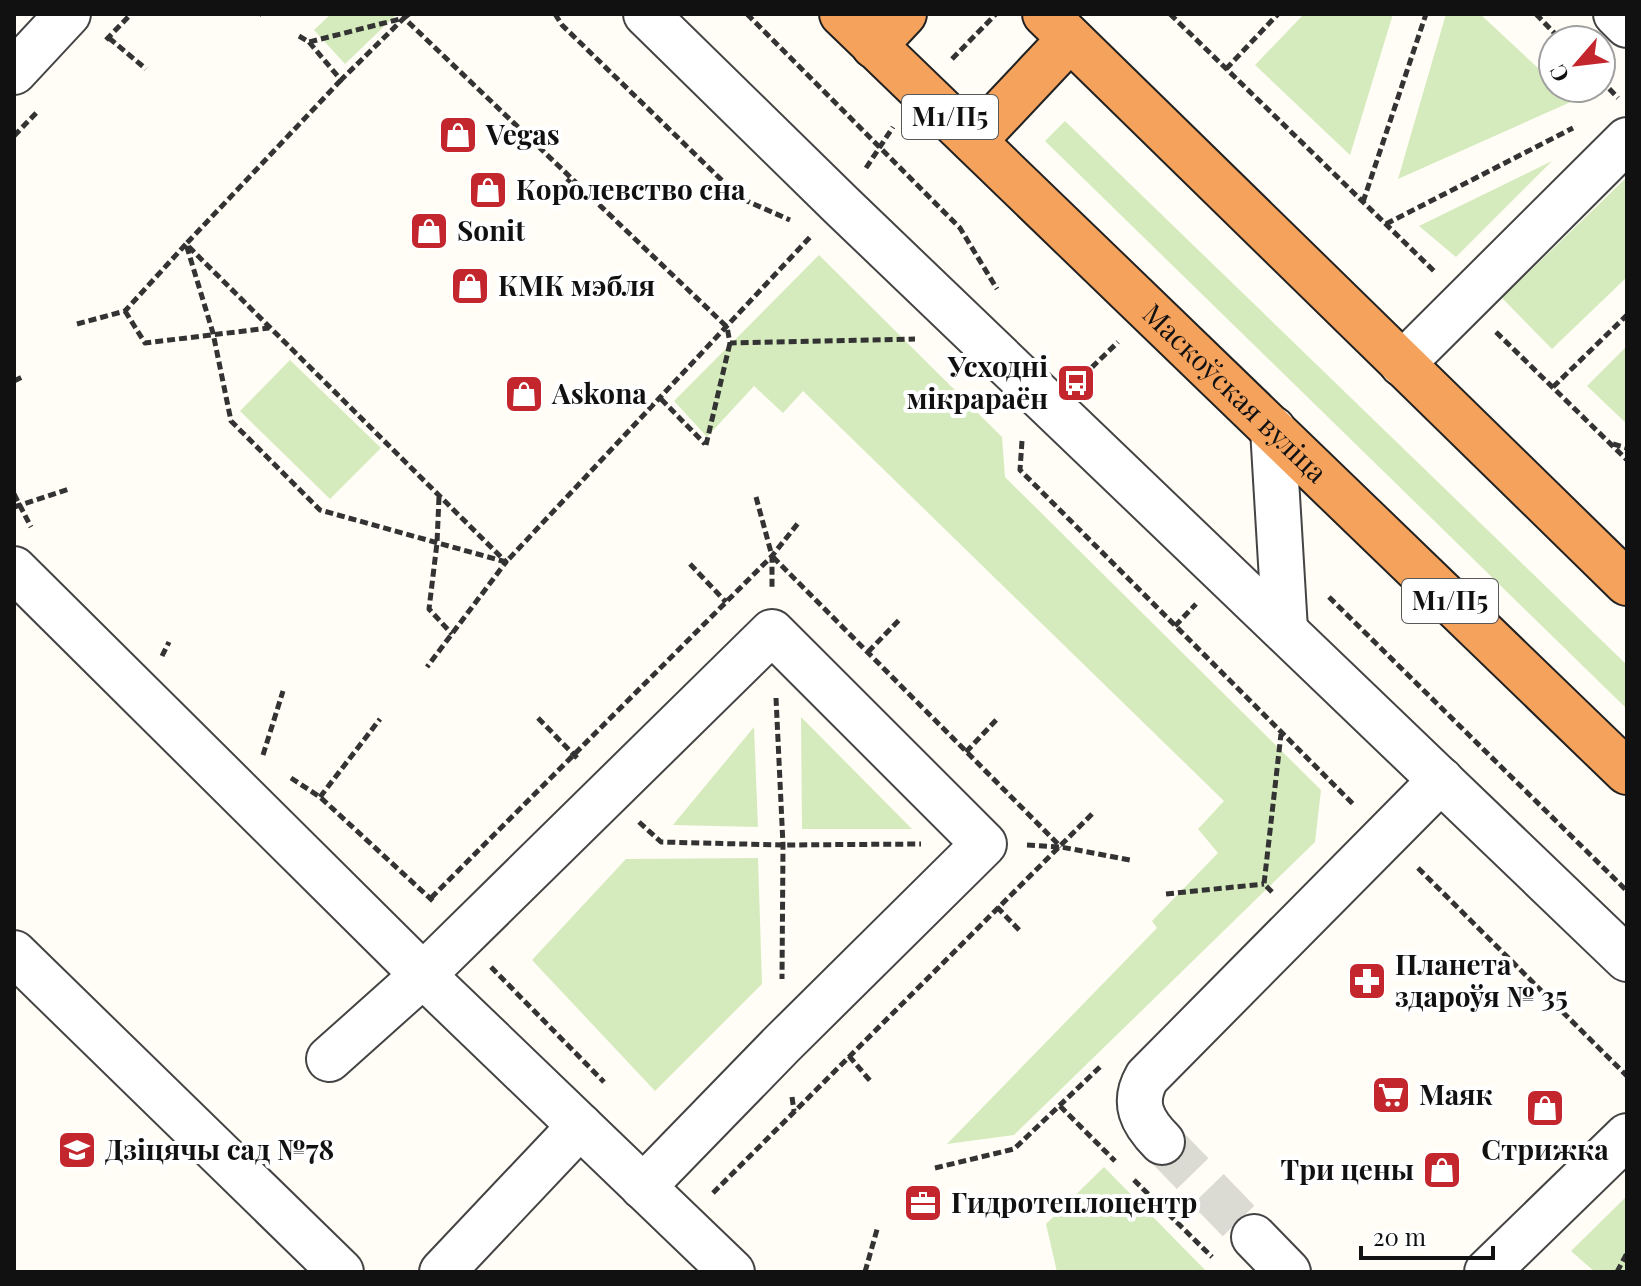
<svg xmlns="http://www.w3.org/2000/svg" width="1641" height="1286" font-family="'Playfair Display',serif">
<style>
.green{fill:#d5ebbd}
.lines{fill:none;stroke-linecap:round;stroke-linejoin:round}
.minor-tunnel{stroke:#dbdad3;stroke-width:44;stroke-dasharray:44 22;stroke-linecap:butt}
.minor-casing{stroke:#444;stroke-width:48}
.highway-casing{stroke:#222;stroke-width:48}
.path{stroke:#333;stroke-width:5;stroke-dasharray:8 4;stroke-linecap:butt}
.minor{stroke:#fff;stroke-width:44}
.highway{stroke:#f5a25d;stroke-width:44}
.labels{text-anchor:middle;stroke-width:8;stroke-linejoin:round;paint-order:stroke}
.shield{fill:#fff;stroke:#585858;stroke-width:2}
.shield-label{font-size:26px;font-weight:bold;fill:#111}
.poi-label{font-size:28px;font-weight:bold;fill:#111;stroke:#fff;text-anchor:start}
.street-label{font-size:28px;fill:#111;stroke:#fff}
</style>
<rect width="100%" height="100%" fill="#fffdf5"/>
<g class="green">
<path d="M331,14H397L345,64L314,30Z"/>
<path d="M1304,14H1393L1350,155L1255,65Z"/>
<path d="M1446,14H1480L1553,82V88H1560L1573,101L1398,179Z"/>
<path d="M1065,121L1627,665V709L1045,141Z"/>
<path d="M1552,161L1456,257L1419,226Z"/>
<path d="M1627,177V277L1552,349L1502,298Z"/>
<path d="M819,255L1002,437L1005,477L1321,790L1315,842L1014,1135L947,1144L1157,928L1152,921L1218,853L1198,829L1224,801L803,391L783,413L754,386L707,437L674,401Z"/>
<path d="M1627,346V424L1587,386Z"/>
<path d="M290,360L381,448L330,499L240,411Z"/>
<path d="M801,717L912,829H802Z"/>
<path d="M754,727L758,827L673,825Z"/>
<path d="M758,858L762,984L655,1091L532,960L626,859Z"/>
<path d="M1104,1167L1207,1272H1057L1046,1224Z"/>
<path d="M1627,1196V1272H1595L1571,1251Z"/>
</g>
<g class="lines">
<path class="minor-tunnel" d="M1162,1142L1254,1237"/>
<g class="minor-casing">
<g id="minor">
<path d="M646,14L842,206L1627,959"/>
<path d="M1616,14L1627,25"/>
<path d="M14,72L68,14"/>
<path d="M1402,364L1627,140"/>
<path d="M1273,429L1285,630"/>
<path d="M14,569L423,975L732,1272"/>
<path d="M14,953L341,1272"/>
<path d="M329,1059L423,975L772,632L984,844L782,1044L643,1187"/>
<path d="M1162,1142C1142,1122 1132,1103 1147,1077L1441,780"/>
<path d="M1254,1237L1288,1272"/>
<path d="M442,1272L580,1126"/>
<path d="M1487,1272L1627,1136"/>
</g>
</g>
<g class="highway-casing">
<g id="highway">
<path id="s1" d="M842,14L1627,772"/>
<path d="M1045,14L1627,583"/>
<path d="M874,46L904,14"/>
<path d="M974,141L1070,39"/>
</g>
</g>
<g class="path">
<path d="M260,14H261"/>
<path d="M555,14L562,25L740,198L790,220"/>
<path d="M747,14L960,228L997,289"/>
<path d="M1170,14L1435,272"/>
<path d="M1536,14L1561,40"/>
<path d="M299,36L309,42L404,18L409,14"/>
<path d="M109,38L146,69"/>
<path d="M106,40L131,14"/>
<path d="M309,42L341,80L404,18L727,327L730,343L915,339"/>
<path d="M952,59L996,14"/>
<path d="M1226,69L1278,14"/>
<path d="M341,80L186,244L213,333L231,421L320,510L506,562L812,235"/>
<path d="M1601,80L1618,98"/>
<path d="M14,136L38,111"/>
<path d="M866,168L893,127"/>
<path d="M552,201L570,179"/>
<path d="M1363,202L1426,14"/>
<path d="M1386,224L1573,128"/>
<path d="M125,311L145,343L269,328"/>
<path d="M77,324L125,311L186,244L506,562L427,667"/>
<path d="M1496,332L1627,460"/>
<path d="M1083,376L1118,342"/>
<path d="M14,381L22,377"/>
<path d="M1553,387L1627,315"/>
<path d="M661,399L705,444"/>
<path d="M1022,441L1020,470L1354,805"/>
<path d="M1613,444L1627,448"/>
<path d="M706,445L730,343"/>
<path d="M14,494L31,527"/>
<path d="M439,497L437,543L429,609L452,634"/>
<path d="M756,497L772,556V588"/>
<path d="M14,507L69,489"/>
<path d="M773,557L1061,847"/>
<path d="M690,564L726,602"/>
<path d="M1329,597L1627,891"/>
<path d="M1175,626L1196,604"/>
<path d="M868,652L899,620"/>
<path d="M162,656L169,642"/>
<path d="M776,698L783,845L782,979"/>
<path d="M538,718L579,760"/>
<path d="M966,752L998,718"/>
<path d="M263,755L283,691"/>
<path d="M291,778L320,797L434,902"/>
<path d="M320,797L380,719"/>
<path d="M639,822L661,842L783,845L921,844"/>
<path d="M1027,845L1061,847L1130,860"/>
<path d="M1418,868L1627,1076"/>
<path d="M1272,892L1264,884L1281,734"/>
<path d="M1166,894L1264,884"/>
<path d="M431,898L772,556L799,522"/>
<path d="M997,907L1021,932"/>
<path d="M491,967L604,1082"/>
<path d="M849,1056L872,1083"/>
<path d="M792,1097L794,1111"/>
<path d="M1060,1106L1115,1161"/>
<path d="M935,1168L1014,1149L1102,1065"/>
<path d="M1134,1180L1212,1257"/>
<path d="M713,1193L1094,812"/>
<path d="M865,1272L878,1226"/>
<path d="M1617,1272L1627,1253"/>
</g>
<use href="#minor" class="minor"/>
<use href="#highway" class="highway"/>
</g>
<defs>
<g id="shop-square" transform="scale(2)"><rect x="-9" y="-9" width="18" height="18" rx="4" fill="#c4262e" stroke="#fff"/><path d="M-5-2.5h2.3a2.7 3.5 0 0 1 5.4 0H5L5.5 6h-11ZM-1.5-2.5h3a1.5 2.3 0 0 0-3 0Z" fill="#fff"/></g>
<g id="bus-square" transform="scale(2)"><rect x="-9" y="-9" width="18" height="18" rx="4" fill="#c4262e" stroke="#fff"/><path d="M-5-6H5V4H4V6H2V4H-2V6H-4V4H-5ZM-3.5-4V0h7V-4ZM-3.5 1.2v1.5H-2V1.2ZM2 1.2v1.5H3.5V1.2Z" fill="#fff"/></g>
<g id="pharmacy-square" transform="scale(2)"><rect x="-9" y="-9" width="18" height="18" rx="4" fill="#c4262e" stroke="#fff"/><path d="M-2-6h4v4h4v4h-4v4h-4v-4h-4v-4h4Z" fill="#fff"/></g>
<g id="supermarket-square" transform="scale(2)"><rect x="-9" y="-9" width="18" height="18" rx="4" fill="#c4262e" stroke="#fff"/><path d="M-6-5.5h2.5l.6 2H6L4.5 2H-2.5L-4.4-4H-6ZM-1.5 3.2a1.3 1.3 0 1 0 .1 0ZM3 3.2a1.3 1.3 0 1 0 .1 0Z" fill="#fff"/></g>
<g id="school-square" transform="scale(2)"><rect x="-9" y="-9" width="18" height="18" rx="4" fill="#c4262e" stroke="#fff"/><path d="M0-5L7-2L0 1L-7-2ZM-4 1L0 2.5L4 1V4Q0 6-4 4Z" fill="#fff"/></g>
<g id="office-square" transform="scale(2)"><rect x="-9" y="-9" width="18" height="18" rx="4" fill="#c4262e" stroke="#fff"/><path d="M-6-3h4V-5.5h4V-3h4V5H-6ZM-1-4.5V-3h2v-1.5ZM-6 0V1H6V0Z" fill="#fff"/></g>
</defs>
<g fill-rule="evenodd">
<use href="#shop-square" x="458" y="135"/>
<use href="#shop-square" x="488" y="190"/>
<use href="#shop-square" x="429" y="231"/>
<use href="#shop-square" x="470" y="286"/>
<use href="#bus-square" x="1076" y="383"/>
<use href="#shop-square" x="524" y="394"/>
<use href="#pharmacy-square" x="1367" y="981"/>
<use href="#supermarket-square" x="1391" y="1095"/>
<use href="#shop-square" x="1545" y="1108"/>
<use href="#school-square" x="77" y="1150"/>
<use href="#shop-square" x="1442" y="1170"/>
<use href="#office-square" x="923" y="1203"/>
</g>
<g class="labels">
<g class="shield">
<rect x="902" y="95" width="96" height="44" rx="6"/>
<rect x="1402" y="579" width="96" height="44" rx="6"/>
</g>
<g class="shield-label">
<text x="950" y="126">М1/П5</text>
<text x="1450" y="610">М1/П5</text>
</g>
<g class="poi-label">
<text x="486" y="145">Vegas</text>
<text x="516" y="200">Королевство сна</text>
<text x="457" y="241">Sonit</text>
<text x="498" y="296">КМК мэбля</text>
<text x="1048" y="377" text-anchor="end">Усходні<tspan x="1048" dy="32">мікрараён</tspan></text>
<text x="552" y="404">Askona</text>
<text x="1395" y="975">Планета<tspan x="1395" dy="32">здароўя № 35</tspan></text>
<text x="1419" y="1105">Маяк</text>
<text x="105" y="1160">Дзіцячы сад №78</text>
<text x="1545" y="1160" text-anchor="middle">Стрижка</text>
<text x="1414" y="1180" text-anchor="end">Три цены</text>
<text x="951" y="1213">Гидротеплоцентр</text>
</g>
<g class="street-label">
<text dy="10" stroke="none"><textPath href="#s1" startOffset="546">Маскоўская вуліца</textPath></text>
</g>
</g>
<rect width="1641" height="1286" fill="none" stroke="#111111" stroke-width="32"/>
<g transform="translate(1577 64) rotate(242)"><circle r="38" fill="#ffffff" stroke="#a0a0a0" stroke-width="2"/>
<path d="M0-6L14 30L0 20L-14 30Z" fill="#c4262e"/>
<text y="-12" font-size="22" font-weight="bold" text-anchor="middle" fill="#111111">С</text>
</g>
<path d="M1361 1246v12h132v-12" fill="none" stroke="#111111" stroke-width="4"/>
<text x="1373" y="1246" font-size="24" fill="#111111" stroke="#ffffff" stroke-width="6" paint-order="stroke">20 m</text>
</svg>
